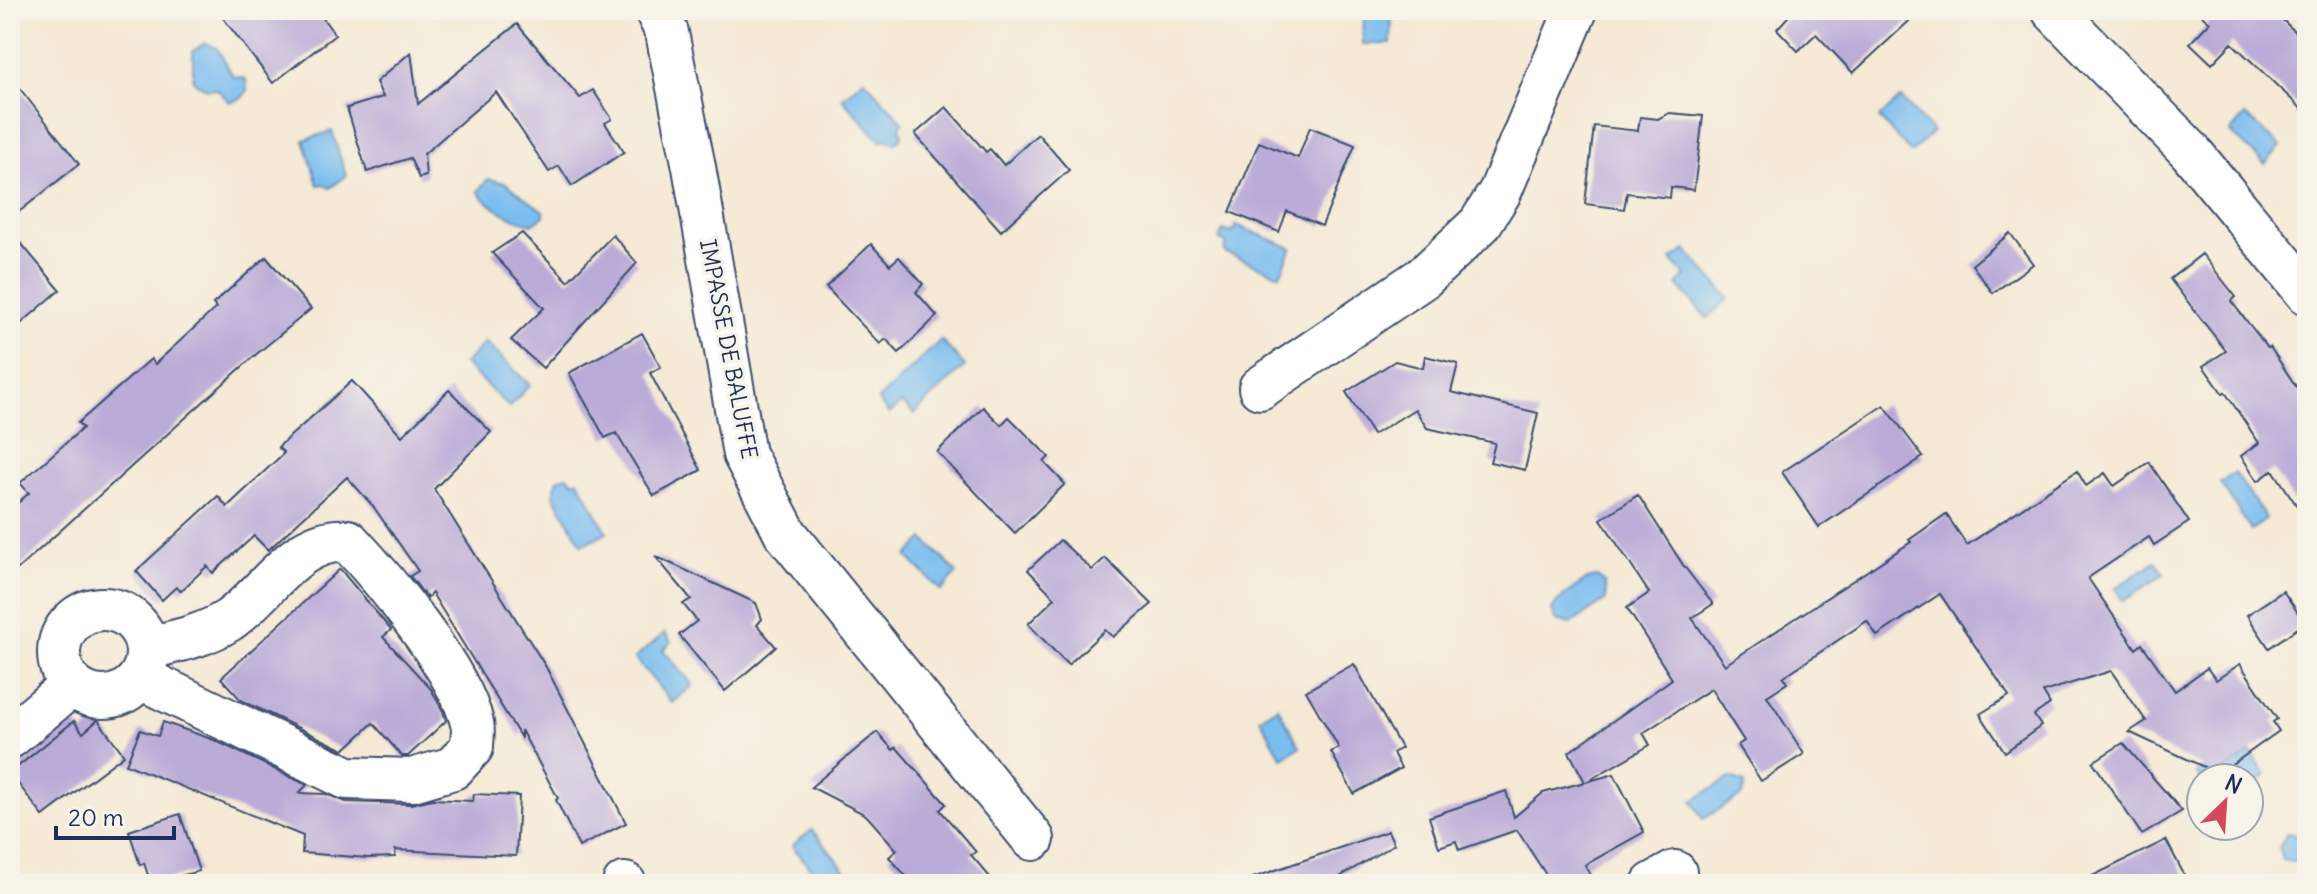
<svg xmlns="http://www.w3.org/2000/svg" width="2317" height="894" font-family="Delius,sans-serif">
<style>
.water{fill:#7abef0;stroke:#4a76a7;stroke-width:2}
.building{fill:#bbabd8}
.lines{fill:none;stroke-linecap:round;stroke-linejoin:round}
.street-casing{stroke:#3c4b70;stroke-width:46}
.street{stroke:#fff;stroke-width:42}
.labels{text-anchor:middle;stroke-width:7;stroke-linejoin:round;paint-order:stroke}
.street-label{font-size:22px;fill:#1b2f5e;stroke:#f7f3e8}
</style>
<rect width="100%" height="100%" fill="#f7f3e8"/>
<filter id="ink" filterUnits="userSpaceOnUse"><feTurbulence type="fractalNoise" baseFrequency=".0125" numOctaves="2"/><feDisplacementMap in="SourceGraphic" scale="16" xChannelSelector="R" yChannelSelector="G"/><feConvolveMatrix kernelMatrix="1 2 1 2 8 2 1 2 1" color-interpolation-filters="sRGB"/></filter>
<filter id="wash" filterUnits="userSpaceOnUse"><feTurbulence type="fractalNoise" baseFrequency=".006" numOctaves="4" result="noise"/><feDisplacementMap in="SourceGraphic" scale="32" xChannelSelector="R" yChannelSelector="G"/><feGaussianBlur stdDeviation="1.8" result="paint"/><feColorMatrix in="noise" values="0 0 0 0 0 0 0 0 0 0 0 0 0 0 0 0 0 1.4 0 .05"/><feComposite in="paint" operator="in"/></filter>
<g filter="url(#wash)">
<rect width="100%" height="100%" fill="#f4e9d4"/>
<g class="water">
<path d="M1364,10H1392L1391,44H1363Z"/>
<path d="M205,43L217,48L233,76L246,79L247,91L241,99L230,102L217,89H207L193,81V51Z"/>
<path d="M864,79L903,122L900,126L902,136L896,143L885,139L881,142L842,98Z"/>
<path d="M1901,98L1933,132L1911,153L1879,118Z"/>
<path d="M2245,115L2281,146L2265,164L2230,132Z"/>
<path d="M332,131L346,176L330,188L323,184L318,185L304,140Z"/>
<path d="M488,179L506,183L544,212V216L532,224C514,220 488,207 478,191Z"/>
<path d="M1236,225L1292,248L1280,275L1224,252L1227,243L1219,240L1223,230L1232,233Z"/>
<path d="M1686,250L1729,298L1707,318L1677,285L1686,276L1671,260Z"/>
<path d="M941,340L965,366L914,414L902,403L889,414L878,400Z"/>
<path d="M485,342L530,385L509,407L464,364Z"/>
<path d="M2235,473L2266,519L2251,530L2220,483Z"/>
<path d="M567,476L574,482L578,480L607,532L582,545L553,494L558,479Z"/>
<path d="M924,539L957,573L941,591L907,556Z"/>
<path d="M2156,561L2164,574L2123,601L2115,588Z"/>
<path d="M1597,577L1605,583L1606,600L1571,624L1556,620L1552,611C1556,600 1586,577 1597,577Z"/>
<path d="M665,633L671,642L663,650L693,685L672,703L635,658Z"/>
<path d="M1278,707L1300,747L1282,758L1260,718Z"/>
<path d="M2251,752L2266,775L2249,790V778L2201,780L2196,773L2211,764L2219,774Z"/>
<path d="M1730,778L1745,783L1742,796L1703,819L1692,801Z"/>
<path d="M812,830L846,871L830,884H824L792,846Z"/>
<path d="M2287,833L2307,836V864L2282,860L2279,848Z"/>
</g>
<g id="blocks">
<g class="building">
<path d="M217,10H317L335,35L273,83Z"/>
<path d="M1794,10H1921L1853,73L1816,34L1798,51L1777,29Z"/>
<path d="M2196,10H2272L2307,43V114L2232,43L2212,64L2190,43L2210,22Z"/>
<path d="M517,24L580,98L593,90L612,119L605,123L624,152L572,186L559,166L549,172L496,92L424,154L426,176L419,178L410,158L367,172L347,108L383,97L376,82L411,52L418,104Z"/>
<path d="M10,76L79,164L10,219Z"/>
<path d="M946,107L986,152L990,149L1004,165L1038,134L1069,170L1001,231L915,134Z"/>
<path d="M1669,113L1703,116L1694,190L1671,187L1670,198L1627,193L1624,209L1585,204L1594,126L1638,131L1640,117L1658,119Z"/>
<path d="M1310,127L1355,145L1322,226L1287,211L1279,232L1230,212L1259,142L1298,158Z"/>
<path d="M10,230L60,290L10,333Z"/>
<path d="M522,233L568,281L613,235L637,263L543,368L511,340L544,308L492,253Z"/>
<path d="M2010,233L2033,264L1993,293L1972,265Z"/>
<path d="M871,244L890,265L899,257L923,284L916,292L937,316L899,353L886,339L880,344L826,287Z"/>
<path d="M2202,254L2236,297L2231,301L2268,348L2270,347L2307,403V521L2273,470L2258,481L2241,456L2259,443L2225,392L2223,394L2203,366L2226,351L2170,279Z"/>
<path d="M266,257L311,309L253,357L10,576V510L29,493L20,483L83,428L78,423L151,359L155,364L216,308L213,304Z"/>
<path d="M642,333L661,367L650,373L701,470L654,496L616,433L605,438L569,373Z"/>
<path d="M1425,356L1458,364L1451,392L1538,413L1525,470L1490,462L1495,443L1427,428L1415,409L1373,435L1346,392L1395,361L1423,368Z"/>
<path d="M352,381L402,436L449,390L491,432L434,489L546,667L626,823L579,847L556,800L558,798L521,730V738L432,593L427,598L410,576L418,571L373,506L347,477L268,550L254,536L213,573L207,566L181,591L176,587L162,600L136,571L218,496L227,507L284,453L278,447Z"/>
<path d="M1884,405L1923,457L1819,527L1782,472Z"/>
<path d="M983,407L1001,425L1009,417L1049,457L1044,462L1065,484L1015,533L937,452Z"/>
<path d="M2149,462L2189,522L2154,545L2149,537L2088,578L2136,649L2142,644L2175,691L2207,668L2216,680L2240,664L2277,719L2273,722L2279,731L2219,774L2129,732L2146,721L2111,671L2043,692L2050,704L2034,715L2041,726L2005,752L1980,714L2009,696L1940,594L1877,636L1867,621L1783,677L1787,683L1767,696L1804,754L1761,781L1738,745L1744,741L1711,689L1643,733L1650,745L1586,782L1614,774L1644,832L1585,865L1596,884H1552L1517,830L1459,850L1456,841L1439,847L1429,817L1506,791L1514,817L1543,793L1585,782L1569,752L1672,679L1627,608L1649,593L1601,519L1638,495L1683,565L1713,604L1692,618L1725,665L1911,542L1909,540L1946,514L1967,545L2077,471L2086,486L2105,473L2114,486Z"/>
<path d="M1060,540L1092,570L1105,558L1152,604L1113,637L1105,630L1068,665L1028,624L1055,598L1028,570Z"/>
<path d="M655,556L756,603L762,619L757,625L776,647L725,691L679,635L697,621L683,604L691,599Z"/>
<path d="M340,569L391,630L383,637L431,689L443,711L446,721L408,756H402L373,723L344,750L241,700L221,678Z"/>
<path d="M2283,591L2305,623L2269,648L2247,615Z"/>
<path d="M1354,664L1401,748L1393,753L1401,768L1354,794L1331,752L1339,748L1306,691Z"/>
<path d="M98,720L124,755L43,816L10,773L74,721L83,733Z"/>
<path d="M163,722L214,740L307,785L299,793L326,794L346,802L411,804L432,799L473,801L474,794L519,796L516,856L395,850V857L368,858L302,853L303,836L126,764L140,730L158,736Z"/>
<path d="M877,732L893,750L896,747L946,804L940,810L976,852L971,855L996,884H913L889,857L897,850L866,815L811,787Z"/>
<path d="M2123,743L2182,811L2142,835L2093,762Z"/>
<path d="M180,814L199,871L151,884L144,863L140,865L129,831Z"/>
<path d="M1388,831L1394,844L1328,884H1251L1250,879Z"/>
<path d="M2166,840L2189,884H2076Z"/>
</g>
</g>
</g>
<g filter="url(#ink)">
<use href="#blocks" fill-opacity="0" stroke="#3c4b70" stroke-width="2"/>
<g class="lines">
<g class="street-casing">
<g id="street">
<path d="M656,10L667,33L694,167L744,454L786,534L1033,839"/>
<path d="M2053,10L2190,151L2307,293"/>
<path d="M1260,388L1424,277L1480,224L1500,192L1576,10"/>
<circle cx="103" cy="653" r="44"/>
<path d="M141,678L347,778L412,780L453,768L472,747C472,740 474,730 472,723C460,671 385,580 348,541C295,537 268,593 229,620C204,636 177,641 148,648"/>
<path d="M10,737L72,685"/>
<path d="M624,884H625"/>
<path d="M1653,884L1675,872"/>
</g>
</g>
<use href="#street" class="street"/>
</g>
</g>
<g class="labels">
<g class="street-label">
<text transform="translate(729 349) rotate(79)" y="8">IMPASSE DE BALUFFE</text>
</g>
</g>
<rect width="2317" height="894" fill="none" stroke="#f7f3e8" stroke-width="40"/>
<g transform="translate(2225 802) rotate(25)"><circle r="38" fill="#f7f3e8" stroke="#9fa5b1" stroke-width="2"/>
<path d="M0-6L14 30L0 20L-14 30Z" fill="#d1495b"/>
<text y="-12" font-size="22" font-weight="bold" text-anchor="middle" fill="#1b2f5e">N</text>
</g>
<path d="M56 826v12h118v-12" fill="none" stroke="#1b2f5e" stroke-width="4"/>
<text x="68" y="826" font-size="24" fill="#1b2f5e" stroke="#f7f3e8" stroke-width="6" paint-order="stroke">20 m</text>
</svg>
